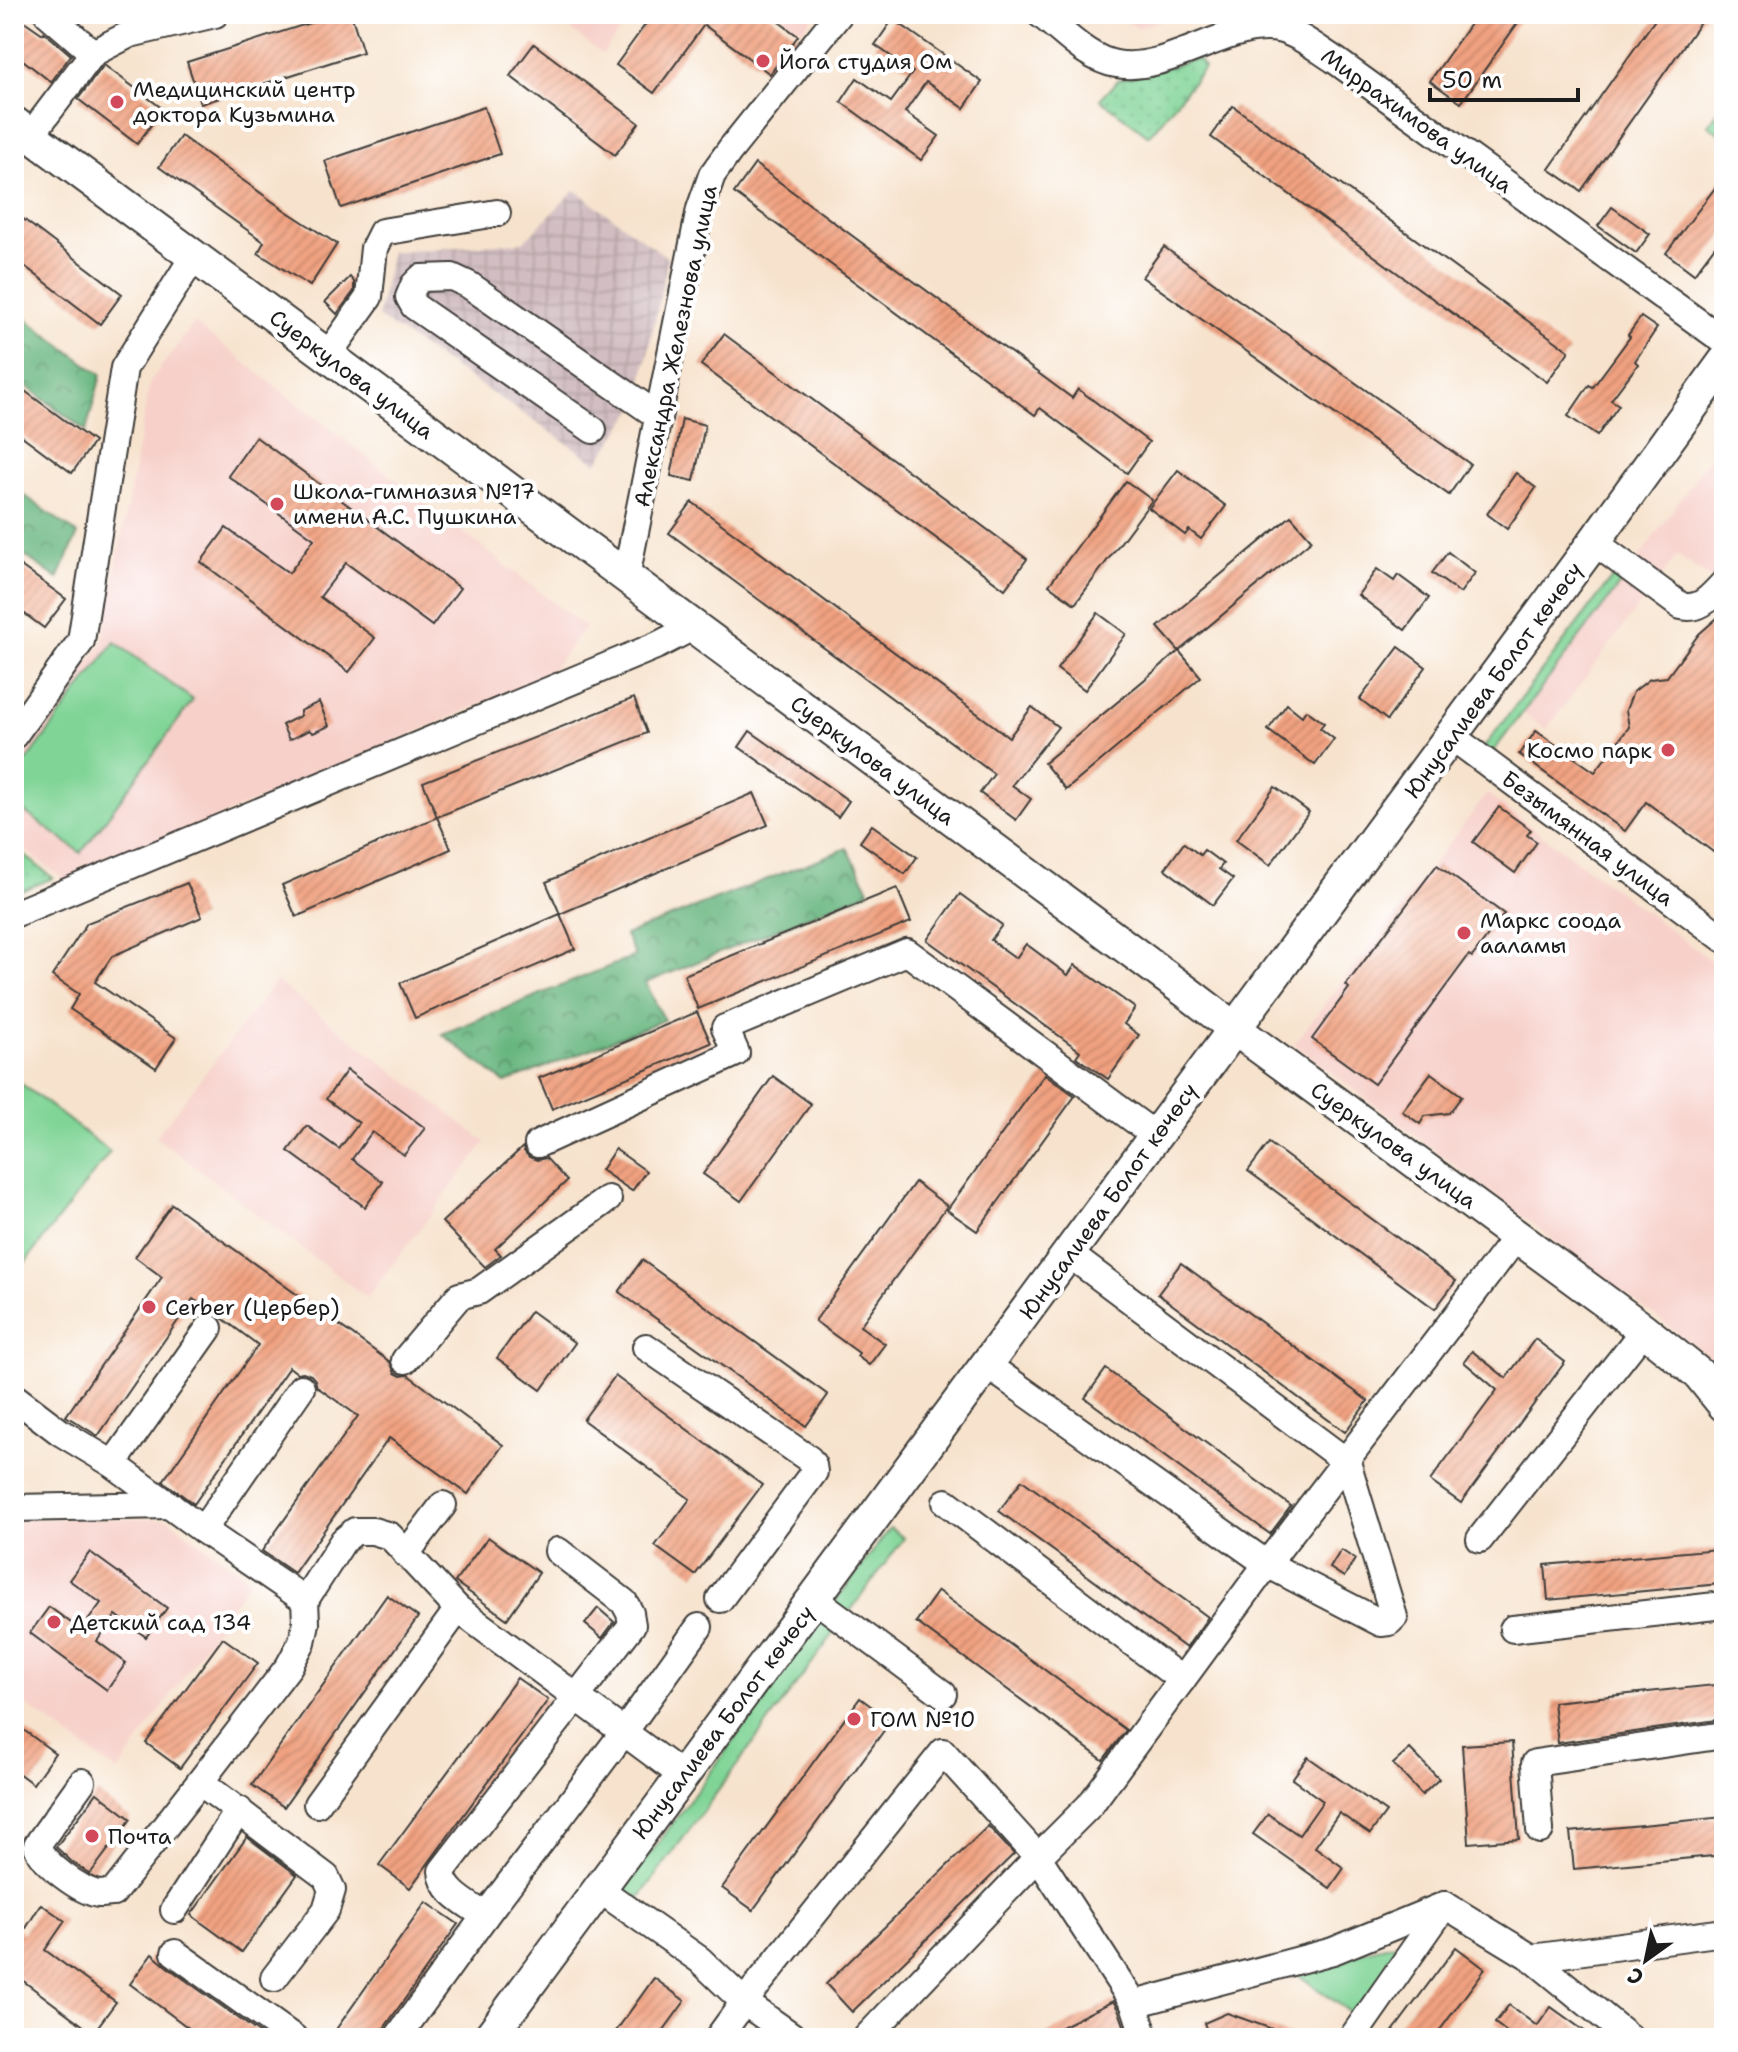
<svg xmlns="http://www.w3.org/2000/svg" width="1738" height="2052" font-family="'Shantell Sans',sans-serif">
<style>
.built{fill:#f7d0ca}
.industrial{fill:url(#industrial-grid)}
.grass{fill:#80d496;stroke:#4e7859;stroke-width:2}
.forest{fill:url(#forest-crowns);stroke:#42694e;stroke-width:2}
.park{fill:url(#park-dots);stroke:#4e7859;stroke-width:2}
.building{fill:url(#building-hatch)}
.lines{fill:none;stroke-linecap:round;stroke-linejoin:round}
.minor-casing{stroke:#3d3a37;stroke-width:30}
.major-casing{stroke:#3d3a37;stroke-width:36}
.minor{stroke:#fff;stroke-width:26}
.major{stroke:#fff;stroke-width:32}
.poi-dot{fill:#d1495b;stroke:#fff;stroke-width:3}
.labels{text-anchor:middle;stroke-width:8;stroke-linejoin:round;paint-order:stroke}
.poi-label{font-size:22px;fill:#1c1c1c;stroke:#fff;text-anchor:start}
.street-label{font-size:22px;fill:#1c1c1c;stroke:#fff}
</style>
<defs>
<pattern id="industrial-grid" width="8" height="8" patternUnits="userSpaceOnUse" patternTransform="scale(2)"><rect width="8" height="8" fill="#d2bec2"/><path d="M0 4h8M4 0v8" fill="none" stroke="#b4a3a6"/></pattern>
<pattern id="forest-crowns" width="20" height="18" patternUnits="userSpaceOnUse" patternTransform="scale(2)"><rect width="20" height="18" fill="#68b67f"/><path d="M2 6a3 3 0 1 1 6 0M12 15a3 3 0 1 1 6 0" fill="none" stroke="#559367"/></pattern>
<pattern id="park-dots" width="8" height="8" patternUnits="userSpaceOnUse" patternTransform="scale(2)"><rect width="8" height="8" fill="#80d496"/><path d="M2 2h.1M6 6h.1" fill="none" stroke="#6eb581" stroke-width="1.8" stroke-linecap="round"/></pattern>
<pattern id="building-hatch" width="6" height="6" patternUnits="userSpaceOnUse" patternTransform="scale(2)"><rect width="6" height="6" fill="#f0a180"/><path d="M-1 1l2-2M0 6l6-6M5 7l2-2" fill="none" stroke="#cd8a6e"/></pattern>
</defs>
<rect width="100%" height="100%" fill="#fff"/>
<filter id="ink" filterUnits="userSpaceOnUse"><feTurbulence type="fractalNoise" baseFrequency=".0125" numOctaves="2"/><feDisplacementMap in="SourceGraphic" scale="16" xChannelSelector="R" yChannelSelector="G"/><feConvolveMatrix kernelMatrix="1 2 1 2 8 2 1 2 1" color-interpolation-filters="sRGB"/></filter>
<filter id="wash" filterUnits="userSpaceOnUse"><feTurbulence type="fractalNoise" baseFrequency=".006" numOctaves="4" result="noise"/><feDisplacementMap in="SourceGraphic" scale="32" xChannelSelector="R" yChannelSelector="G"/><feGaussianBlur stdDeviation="1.8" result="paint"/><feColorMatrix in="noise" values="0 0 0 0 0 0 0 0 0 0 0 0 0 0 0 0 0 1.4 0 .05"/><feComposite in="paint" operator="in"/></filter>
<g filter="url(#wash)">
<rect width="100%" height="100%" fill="#f7e3cd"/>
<g class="built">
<path d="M551,14H633L602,54Z"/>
<path d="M779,14H815L802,31Z"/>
<path d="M1116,14H1180L1137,28Z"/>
<path d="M194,323L585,627L548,675L67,882L14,842V767L102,644L150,382Z"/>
<path d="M1724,437V484L1718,493L1724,498V588L1677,555L1546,730L1523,713L1627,575Z"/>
<path d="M1487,794L1724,970V1368L1294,1044Z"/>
<path d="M276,981L486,1142L367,1298L156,1137Z"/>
<path d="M14,1519H168L250,1579L118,1772L14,1696Z"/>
</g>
<path class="industrial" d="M575,190L668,258L637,405L597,463L378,317L391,252L523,242Z"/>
<g class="grass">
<path d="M1724,103V137L1708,125Z"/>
<path d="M1619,569L1627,575L1492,753L1484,747Z"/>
<path d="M115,642L193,700L81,853L14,804V778Z"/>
<path d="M14,1078L110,1152L14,1277Z"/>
<path d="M890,1528L904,1538L634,1905L620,1895Z"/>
<path d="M1412,1940L1358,2018L1289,1968Z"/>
</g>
<g class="forest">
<path d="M14,310L101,375L86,431L14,377Z"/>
<path d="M14,488L78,534L58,579L14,548Z"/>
<path d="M847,848L870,891L646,983L664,1020L505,1083L442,1034L635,956L625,935Z"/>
</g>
<g class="park">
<path d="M1198,59L1204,68L1149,136L1100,99L1118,80Z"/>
<path d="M14,847L53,878L14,894Z"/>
</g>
<g id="blocks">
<g class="building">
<path d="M14,14L43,34L44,32L71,55L51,82L14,53Z"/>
<path d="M338,14H351L363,52L201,104L187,62Z"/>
<path d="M653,14H768L798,36L770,74L704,25L654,93L616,65Z"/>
<path d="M1477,14H1524L1461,103L1430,81Z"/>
<path d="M1659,14H1706L1581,191L1549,169Z"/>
<path d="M893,19L982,82L964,108L926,82L905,112L939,136L921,160L841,102L857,78L891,102L913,72L875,45Z"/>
<path d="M534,44L639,123L615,155L510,76Z"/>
<path d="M104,65L163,109L137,144L78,99Z"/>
<path d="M1233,106L1569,351L1547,382L1211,137Z"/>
<path d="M484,107L500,154L341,208L325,161Z"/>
<path d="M181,136L283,209L337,244L310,286L258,253L264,242L159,167Z"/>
<path d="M755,164L1072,398L1078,389L1149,442L1127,473L1040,408L1035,415L734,193Z"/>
<path d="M1724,176V234L1694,274L1666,253Z"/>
<path d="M1612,207L1650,234L1636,253L1598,226Z"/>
<path d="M14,212L122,294L100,324L14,258Z"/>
<path d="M1164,247L1470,464L1449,495L1142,277Z"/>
<path d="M350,277L354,282V291L337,314L325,302Z"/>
<path d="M1641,317L1657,328L1635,361L1638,364L1611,400L1619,405L1597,436L1568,416L1589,385L1593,387L1630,337L1628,335Z"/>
<path d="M724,334L1027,559L1005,589L701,365Z"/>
<path d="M14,383L94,442L72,473L14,430Z"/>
<path d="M682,419L705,425L694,481L671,476Z"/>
<path d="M256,437L460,588L432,626L346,563L320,597L375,638L349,672L201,562L226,528L289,573L314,539L228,476Z"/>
<path d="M1178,470L1226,506L1201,539L1189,530L1185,535L1149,508Z"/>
<path d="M1516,473L1536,488L1507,529L1487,514Z"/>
<path d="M1126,481L1152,500L1075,604L1049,585Z"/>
<path d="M692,502L1009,737L1032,707L1058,727L1012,785L1031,799L1016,820L980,793L994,774L669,533Z"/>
<path d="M1291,516L1312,540L1179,651L1158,627Z"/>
<path d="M1448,552L1475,573L1460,593L1432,573Z"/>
<path d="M14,561L66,599L44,628L14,606Z"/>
<path d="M1377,569L1394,581L1398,575L1429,598L1405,630L1358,595Z"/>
<path d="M1724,612V860L1646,802L1625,831L1519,754L1536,731L1595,772L1629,727L1626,710L1633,692L1650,679L1667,677L1699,634Z"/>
<path d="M1098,613L1126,634L1085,690L1057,669Z"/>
<path d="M1399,647L1426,667L1387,720L1360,699Z"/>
<path d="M1179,651L1201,677L1066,790L1044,763Z"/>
<path d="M634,698L647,733L437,817L423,782Z"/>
<path d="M319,702L329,726L313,733L309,730L289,740L282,725L300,716V711Z"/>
<path d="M1287,704L1302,716L1306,710L1324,723L1320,728L1334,739L1315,765L1268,730Z"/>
<path d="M750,731L849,801L838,817L739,747Z"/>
<path d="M1275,787L1309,812L1270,865L1236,840Z"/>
<path d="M754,793L768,825L560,914L546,882Z"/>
<path d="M1499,807L1531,830L1527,835L1537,842L1515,873L1473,842Z"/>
<path d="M437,817L451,849L296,917L282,885Z"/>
<path d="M872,825L917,857L905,874L860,842Z"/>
<path d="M1184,843L1200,855L1204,850L1223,864L1219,869L1233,879L1213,905L1165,869Z"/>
<path d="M1437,865L1504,914L1472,957L1469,955L1374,1084L1312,1039L1349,988L1346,985Z"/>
<path d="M187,883L202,917L112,956L95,982L176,1038L156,1068L70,1009L79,994L52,976L87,923Z"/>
<path d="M897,888L911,922L698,1009L684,975Z"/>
<path d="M960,894L1002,925L991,940L1016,958L1026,944L1068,975L1075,965L1135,1008L1124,1024L1139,1035L1108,1079L1076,1057L1080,1051L927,940Z"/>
<path d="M560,914L575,949L415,1018L400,983Z"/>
<path d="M697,1012L711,1043L552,1109L539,1078Z"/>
<path d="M347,1070L425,1128L404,1155L372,1132L352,1159L383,1182L365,1207L288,1151L307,1126L339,1149L359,1123L326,1099Z"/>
<path d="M1431,1073L1462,1096L1449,1113L1425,1116L1420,1124L1402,1111Z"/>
<path d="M1045,1074L1075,1096L977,1231L947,1210Z"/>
<path d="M773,1076L811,1104L741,1201L703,1174Z"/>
<path d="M1269,1143L1456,1281L1435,1309L1248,1171Z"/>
<path d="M523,1147L524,1151L529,1157L537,1160L546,1158L567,1181L495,1249L501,1255L485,1267L442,1222Z"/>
<path d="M615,1149L646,1171L632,1191L601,1170Z"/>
<path d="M915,1182L947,1206L860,1326L885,1344L869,1365L857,1356L859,1353L815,1321Z"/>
<path d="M172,1204L390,1362L395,1373L401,1376L408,1375L503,1445L468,1494L389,1438L294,1573L262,1551L358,1416L317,1387L315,1380L311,1375L303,1372L297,1373L289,1367L194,1504L163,1481L258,1345L218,1315L193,1299L98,1436L66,1416L162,1277L135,1257Z"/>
<path d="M642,1260L828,1395L806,1426L619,1292Z"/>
<path d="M1181,1263L1368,1401L1345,1432L1158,1294Z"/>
<path d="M531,1311L575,1343L541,1390L497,1358Z"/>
<path d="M1535,1339L1565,1362L1461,1503L1430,1481L1497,1390L1464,1362L1472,1351L1506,1378Z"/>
<path d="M1106,1369L1291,1506L1270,1534L1085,1398Z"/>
<path d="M615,1376L762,1485L695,1575L655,1546L690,1499L583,1420Z"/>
<path d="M1022,1480L1208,1617L1186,1648L999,1511Z"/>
<path d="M488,1537L539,1573L507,1619L455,1582Z"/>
<path d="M1717,1549L1720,1584L1548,1600L1545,1565Z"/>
<path d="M1341,1550L1355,1559L1344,1577L1330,1568Z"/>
<path d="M90,1552L167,1608L146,1637L116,1615L97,1641L126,1663L107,1690L30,1633L49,1607L81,1630L101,1603L69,1580Z"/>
<path d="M938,1591L1126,1730L1103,1760L916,1622Z"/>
<path d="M387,1595L418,1617L284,1807L252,1785Z"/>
<path d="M598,1608L614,1622L602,1638L585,1624Z"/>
<path d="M223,1638L258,1663L180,1768L146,1743Z"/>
<path d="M517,1678L548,1700L410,1888L379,1865Z"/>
<path d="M1724,1684V1719L1558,1743L1553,1702Z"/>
<path d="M860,1698L891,1721L753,1910L722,1888Z"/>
<path d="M14,1723L55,1753L33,1784L14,1770Z"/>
<path d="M1512,1742L1519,1839L1469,1843L1462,1745Z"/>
<path d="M1410,1749L1439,1779L1422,1795L1393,1764Z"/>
<path d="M1308,1757L1386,1812L1370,1834L1339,1813L1315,1847L1344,1868L1330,1888L1253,1834L1268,1814L1299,1835L1323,1801L1292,1779Z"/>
<path d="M97,1793L131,1819L90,1874L72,1862L56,1847Z"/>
<path d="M1724,1817V1855L1574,1869L1570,1832Z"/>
<path d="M988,1826L1014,1854L852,2012L826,1984Z"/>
<path d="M247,1837L297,1875L242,1952L191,1915Z"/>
<path d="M426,1902L458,1924L377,2038H330Z"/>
<path d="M41,1904L65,1921L45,1950L116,2002L93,2033L14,1974V1926L23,1933Z"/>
<path d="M1456,1947L1485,1969L1434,2038H1388Z"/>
<path d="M152,1954L166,1966L266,2038H202L130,1984Z"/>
<path d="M654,1978L685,2001L658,2038H611Z"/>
<path d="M1113,2001L1119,2011L1128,2037L1039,2038Z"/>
<path d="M1509,2005L1537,2026L1551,2007L1594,2038H1515L1495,2023Z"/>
<path d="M1227,2013L1292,2036V2038H1210L1204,2023Z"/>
</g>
</g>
</g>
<g filter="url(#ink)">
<use href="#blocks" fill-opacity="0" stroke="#3d3a37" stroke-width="2"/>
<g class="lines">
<g class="minor-casing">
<g id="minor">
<path d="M48,14L93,53"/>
<path d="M1040,14C1063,31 1087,59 1116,64C1169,74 1233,17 1282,30C1301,35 1319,50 1335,60L1724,341"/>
<path d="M31,135L93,53L130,34L215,14"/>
<path d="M327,356L369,297L374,248L382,232L497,213"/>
<path d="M593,430L414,306L409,297L414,285L421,278L452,277L469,285L658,416"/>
<path d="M1594,542L1681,606C1701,611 1711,596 1724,583"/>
<path d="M626,577L700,209L712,175L730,150L839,14"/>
<path d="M14,735L81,641L124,368L194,256"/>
<path d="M1451,736L1724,939"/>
<path d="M14,914L658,645L693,627"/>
<path d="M538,1144L736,1053L725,1028L907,952L1156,1136"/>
<path d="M646,1347L809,1459L813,1465L814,1472L720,1599"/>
<path d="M405,1360L459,1296L479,1291L608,1199"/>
<path d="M987,1365L1267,1564L1381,1623L1389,1622L1394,1617L1347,1462L1069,1254"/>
<path d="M14,1397L60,1432L113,1464L203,1530L305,1600L343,1541L355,1531H373L390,1536L458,1609L683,1776"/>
<path d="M113,1464L209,1328"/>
<path d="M946,1502L1182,1680"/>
<path d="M14,1508L170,1505"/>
<path d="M203,1530L301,1388"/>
<path d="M1480,1539L1644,1330"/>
<path d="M406,1554L443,1505"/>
<path d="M815,1599L943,1694"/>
<path d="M1513,1629L1724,1605"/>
<path d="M82,1782L37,1845C40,1862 82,1892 99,1894C104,1894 108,1893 113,1893L200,1782"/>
<path d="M317,1804L458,1609"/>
<path d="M1540,1830L1535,1763L1724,1735"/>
<path d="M599,1889L700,1960L744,2002L795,2038"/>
<path d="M1445,1905L1333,1951L1134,2004L1038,1857L1090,1805L1267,1564L1517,1236"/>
<path d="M1445,1905L1532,1958L1630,2038"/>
<path d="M174,1910L239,1810"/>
<path d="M485,1916L624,1732L699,1627"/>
<path d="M175,1953L294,2038"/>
<path d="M1532,1958L1724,1932"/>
<path d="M274,1978L326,1910L332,1890L326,1877L200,1782L289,1666L302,1642L306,1623L305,1600"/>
<path d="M1134,2004L1145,2038"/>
<path d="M397,2038L485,1916C469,1904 443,1893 442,1871L632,1625L630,1613L624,1602L558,1551"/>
<path d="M718,2038L744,2002L943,1752L1038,1857L866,2038"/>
<path d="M1352,2038L1445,1905"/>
</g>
</g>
<g class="major-casing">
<g id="major">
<path d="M14,123L1188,993L1235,1029L1644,1330L1699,1374L1724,1405"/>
<path d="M489,2038L1594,542L1724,362"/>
</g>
</g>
<use href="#minor" class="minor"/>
<use href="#major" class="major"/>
</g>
</g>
<g class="poi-dot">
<circle cx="763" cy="61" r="8"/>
<circle cx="117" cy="102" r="8"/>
<circle cx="277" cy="504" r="8"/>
<circle cx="1668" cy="750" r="8"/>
<circle cx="1464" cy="933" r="8"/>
<circle cx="149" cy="1307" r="8"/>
<circle cx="54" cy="1622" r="8"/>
<circle cx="854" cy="1719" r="8"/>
<circle cx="92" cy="1836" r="8"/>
</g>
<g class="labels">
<g class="poi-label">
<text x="779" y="69">Йога студия Ом</text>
<text x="133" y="97">Медицинский центр<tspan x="133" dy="25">доктора Кузьмина</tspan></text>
<text x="293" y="499">Школа-гимназия №17<tspan x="293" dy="25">имени А.С. Пушкина</tspan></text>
<text x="1652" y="758" text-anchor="end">Космо парк</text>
<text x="1480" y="928">Маркс соода<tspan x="1480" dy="25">ааламы</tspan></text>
<text x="165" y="1315">Cerber (Цербер)</text>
<text x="70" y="1630">Детский сад 134</text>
<text x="870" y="1727">ГОМ №10</text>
<text x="108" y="1844">Почта</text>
</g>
<g class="street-label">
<text transform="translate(1417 120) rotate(36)" y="8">Миррахимова улица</text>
<text transform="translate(675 346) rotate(-78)" y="8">Александра Железнова улица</text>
<text transform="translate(352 374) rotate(37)" y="8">Суеркулова улица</text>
<text transform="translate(1493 680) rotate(-54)" y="8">Юнусалиева Болот көчөсү</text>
<text transform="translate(873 760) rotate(37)" y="8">Суеркулова улица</text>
<text transform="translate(1588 838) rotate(37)" y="8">Безымянная улица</text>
<text transform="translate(1394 1145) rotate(36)" y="8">Суеркулова улица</text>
<text transform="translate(1108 1201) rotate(-54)" y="8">Юнусалиева Болот көчөсү</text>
<text transform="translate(723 1722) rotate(-53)" y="8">Юнусалиева Болот көчөсү</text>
</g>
</g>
<rect width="1738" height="2052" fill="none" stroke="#fff" stroke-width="48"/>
<g transform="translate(1646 1960) rotate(213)" stroke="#ffffff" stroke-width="6" paint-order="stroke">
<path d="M0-6L14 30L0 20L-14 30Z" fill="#1c1c1c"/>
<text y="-12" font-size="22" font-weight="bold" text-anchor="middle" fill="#1c1c1c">С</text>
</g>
<path d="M1430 88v12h148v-12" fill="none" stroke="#1c1c1c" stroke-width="4"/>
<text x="1442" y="88" font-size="24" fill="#1c1c1c" stroke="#ffffff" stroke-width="6" paint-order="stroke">50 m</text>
</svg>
